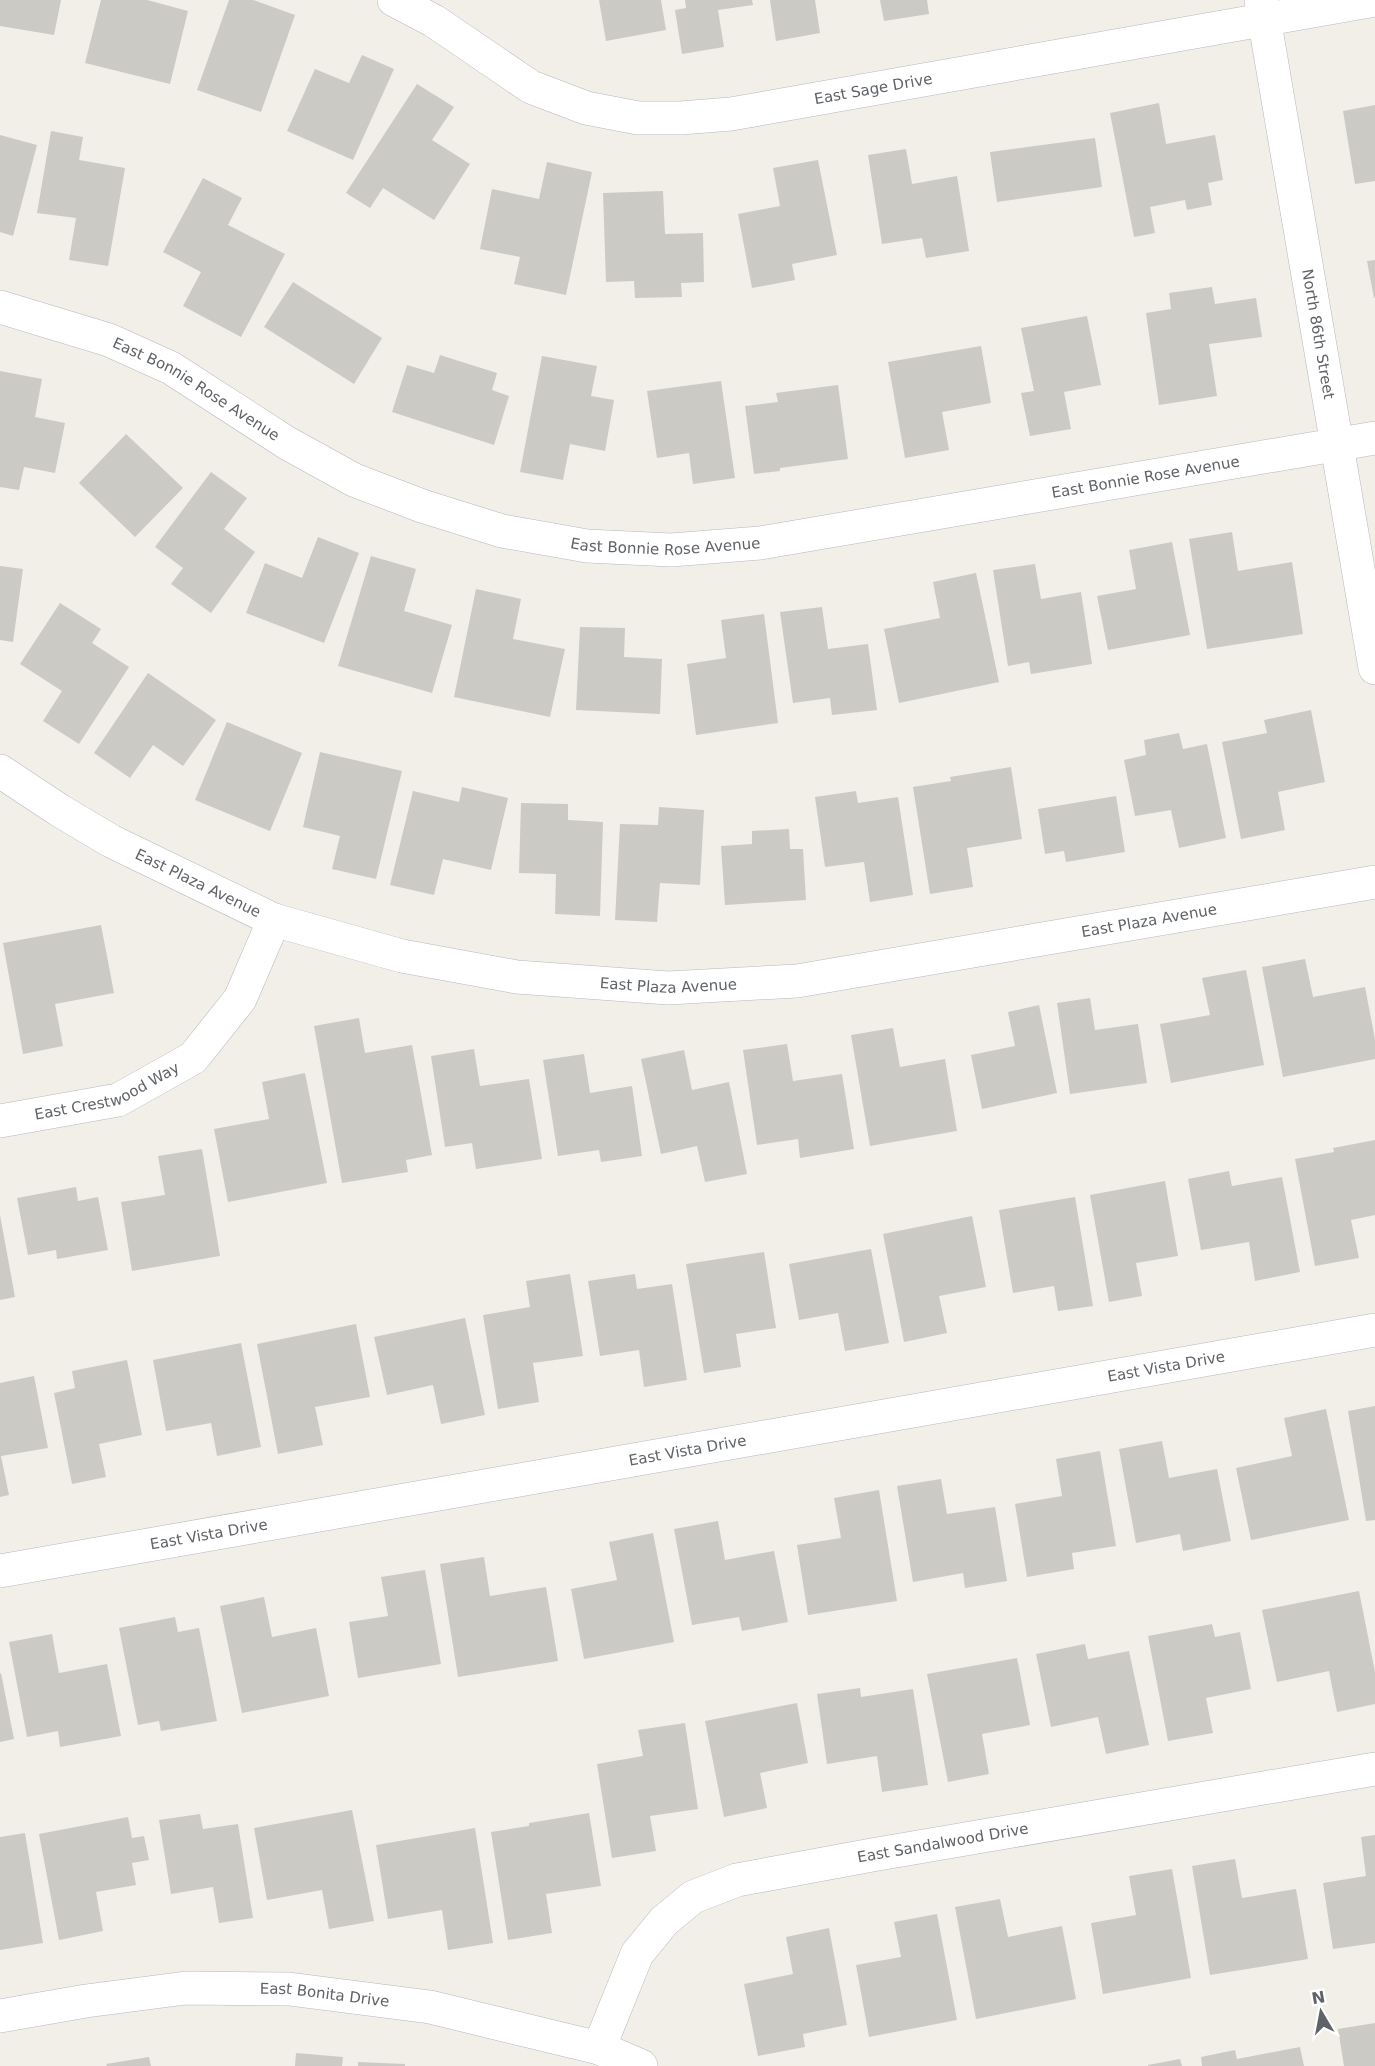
<svg xmlns="http://www.w3.org/2000/svg" width="1375" height="2066" font-family="'DejaVu Sans',sans-serif">
<style>
.building{fill:#cccac5}
.lines{fill:none;stroke-linecap:round;stroke-linejoin:round}
.street-casing{stroke:#b5b8bc;stroke-width:34}
.street{stroke:#fff;stroke-width:33}
.labels{text-anchor:middle;stroke-width:4.5;stroke-linejoin:round;paint-order:stroke}
.street-label{font-size:15px;fill:#5f6368;stroke:#fff}
</style>
<rect width="100%" height="100%" fill="#f1efe8"/>
<g class="building">
<path d="M0,0H61L54,35L0,26Z"/>
<path d="M101,0H147L188,11L170,84L85,63Z"/>
<path d="M229,0H253L295,15L261,112L197,90Z"/>
<path d="M599,0H661L666,30L606,41Z"/>
<path d="M685,0H752L753,5L718,10L724,47L682,54L675,10L686,8Z"/>
<path d="M770,0H815L820,33L776,41Z"/>
<path d="M880,0H927L929,14L884,21Z"/>
<path d="M362,55L394,69L353,160L287,131L315,69L349,83Z"/>
<path d="M417,84L454,107L432,140L470,164L434,220L383,188L370,208L346,193Z"/>
<path d="M1159,103L1166,144L1215,135L1223,180L1208,183L1212,205L1187,210L1185,200L1150,207L1155,233L1134,237L1110,113Z"/>
<path d="M1375,105V181L1355,184L1343,111Z"/>
<path d="M51,131L83,137L79,160L125,168L108,266L69,260L76,218L37,213Z"/>
<path d="M0,135L37,145L13,236L0,232Z"/>
<path d="M1095,138L1102,187L997,202L990,152Z"/>
<path d="M906,149L912,184L957,176L969,251L926,258L922,238L882,244L868,155Z"/>
<path d="M818,160L837,255L792,264L795,280L752,288L738,214L780,206L773,168Z"/>
<path d="M547,162L592,172L566,295L514,284L520,257L480,249L492,189L539,199Z"/>
<path d="M203,178L242,198L228,225L285,254L241,337L183,306L201,272L163,252Z"/>
<path d="M663,191L665,234L703,233L704,282L681,283L682,297L635,298L634,281L606,282L603,193Z"/>
<path d="M1375,260V298H1374L1367,261Z"/>
<path d="M293,282L382,338L354,384L264,327Z"/>
<path d="M1212,287L1215,304L1256,298L1262,337L1209,344L1217,396L1159,405L1146,313L1171,309L1169,293Z"/>
<path d="M1087,316L1101,385L1064,392L1071,429L1030,436L1021,393L1034,391L1021,328Z"/>
<path d="M981,346L991,403L942,412L949,450L905,458L888,362Z"/>
<path d="M440,355L497,373L492,390L509,396L494,445L392,412L407,365L434,373Z"/>
<path d="M542,356L597,366L591,396L614,400L605,451L570,444L563,480L520,472Z"/>
<path d="M0,371L42,379L35,417L65,423L55,473L24,467L19,490L0,487Z"/>
<path d="M721,381L735,478L693,484L689,453L657,458L647,391Z"/>
<path d="M838,385L848,459L780,468V471L754,474L745,406L778,402L776,393Z"/>
<path d="M126,434L183,488L135,537L79,483Z"/>
<path d="M211,472L247,498L224,529L255,552L211,613L171,584L183,568L155,547Z"/>
<path d="M1232,532L1238,571L1292,562L1303,634L1207,649L1189,539Z"/>
<path d="M318,537L359,553L324,643L246,613L265,563L302,578Z"/>
<path d="M1172,542L1190,635L1108,650L1097,596L1136,589L1129,550Z"/>
<path d="M371,556L416,569L404,611L452,625L432,693L338,666Z"/>
<path d="M1035,564L1041,599L1081,592L1092,664L1031,674L1029,662L1008,666L993,570Z"/>
<path d="M0,566L23,569L13,642L0,640Z"/>
<path d="M976,573L999,682L899,703L884,629L940,618L933,582Z"/>
<path d="M476,589L521,599L513,639L565,649L550,717L454,697Z"/>
<path d="M60,603L101,629L92,643L129,667L79,744L43,721L62,691L20,664Z"/>
<path d="M822,607L828,649L868,644L877,710L832,715L830,698L793,703L780,612Z"/>
<path d="M764,614L778,723L696,735L687,664L726,658L721,620Z"/>
<path d="M580,627L625,628L624,657L662,659L660,714L576,710Z"/>
<path d="M148,673L216,720L183,766L153,745L130,778L94,753Z"/>
<path d="M1311,710L1325,782L1278,792L1285,830L1241,839L1222,742L1267,733L1264,720Z"/>
<path d="M227,722L302,753L270,831L195,800Z"/>
<path d="M1179,733L1183,749L1207,744L1226,838L1179,848L1171,810L1135,816L1124,760L1146,755L1144,740Z"/>
<path d="M320,752L402,771L376,879L332,869L340,836L303,827Z"/>
<path d="M1011,767L1022,839L967,848L973,887L930,894L913,787L951,781L950,777Z"/>
<path d="M462,787L508,798L491,870L443,859L434,895L390,885L413,791L459,802Z"/>
<path d="M856,791L858,803L898,797L913,895L870,902L864,862L825,867L815,797Z"/>
<path d="M1116,796L1125,852L1066,862L1064,851L1045,854L1038,809Z"/>
<path d="M521,803L568,804V820L603,822L600,916L555,914L556,874L519,873Z"/>
<path d="M659,807L704,810L700,885L660,883L657,922L615,920L620,824L658,825Z"/>
<path d="M789,829L790,849H803L806,900L725,905L721,846L752,844V831Z"/>
<path d="M101,925L114,993L55,1004L63,1046L23,1054L3,943Z"/>
<path d="M1305,959L1313,997L1365,987L1375,1039V1059L1283,1077L1262,967Z"/>
<path d="M1246,970L1264,1065L1171,1083L1160,1024L1210,1015L1202,978Z"/>
<path d="M1090,998L1095,1030L1138,1024L1147,1083L1070,1094L1057,1003Z"/>
<path d="M1039,1005L1057,1093L982,1109L971,1055L1015,1046L1008,1012Z"/>
<path d="M359,1018L365,1053L412,1045L432,1155L406,1160L408,1172L342,1183L314,1026Z"/>
<path d="M893,1028L900,1067L945,1059L957,1131L870,1146L851,1035Z"/>
<path d="M787,1044L793,1081L842,1074L854,1149L800,1158L798,1139L757,1145L743,1050Z"/>
<path d="M474,1049L480,1086L529,1079L542,1159L476,1169L472,1143L445,1147L431,1056Z"/>
<path d="M684,1050L692,1090L729,1082L747,1174L705,1182L697,1146L661,1154L641,1059Z"/>
<path d="M584,1054L590,1093L632,1086L642,1156L601,1162L599,1150L558,1156L543,1060Z"/>
<path d="M305,1073L327,1183L228,1202L214,1129L269,1119L262,1082Z"/>
<path d="M1375,1140V1215L1351,1220L1359,1258L1315,1266L1295,1159L1334,1152L1333,1148Z"/>
<path d="M202,1149L220,1256L132,1271L121,1202L165,1195L158,1156Z"/>
<path d="M1229,1171L1232,1186L1282,1177L1300,1272L1255,1281L1249,1242L1201,1250L1188,1179Z"/>
<path d="M1165,1181L1178,1256L1136,1263L1142,1296L1109,1302L1090,1195Z"/>
<path d="M76,1187L78,1201L98,1197L108,1250L57,1259L56,1250L28,1255L17,1198Z"/>
<path d="M1075,1197L1093,1306L1058,1311L1054,1286L1013,1293L999,1210Z"/>
<path d="M0,1215L15,1297L0,1300Z"/>
<path d="M972,1216L986,1287L939,1296L947,1333L904,1342L883,1234Z"/>
<path d="M871,1249L889,1343L845,1351L838,1313L799,1320L789,1264Z"/>
<path d="M764,1252L776,1328L736,1334L741,1367L704,1373L686,1264Z"/>
<path d="M570,1274L583,1356L533,1363L539,1402L498,1409L483,1315L530,1307L526,1281Z"/>
<path d="M635,1274L637,1289L672,1284L687,1380L644,1387L639,1350L600,1356L588,1281Z"/>
<path d="M465,1318L485,1415L441,1424L433,1385L387,1395L374,1337Z"/>
<path d="M356,1324L370,1397L315,1407L323,1445L278,1454L257,1344Z"/>
<path d="M241,1343L261,1447L217,1456L211,1423L166,1431L153,1360Z"/>
<path d="M127,1360L142,1435L99,1444L106,1477L72,1484L54,1393L75,1388L72,1371Z"/>
<path d="M34,1376L48,1448L1,1456L9,1495L0,1497V1383Z"/>
<path d="M1375,1406V1520L1366,1521L1348,1411Z"/>
<path d="M1326,1409L1349,1520L1251,1540L1236,1468L1292,1456L1284,1418Z"/>
<path d="M1162,1441L1169,1478L1217,1469L1231,1541L1183,1551L1180,1534L1136,1543L1119,1449Z"/>
<path d="M1100,1451L1116,1546L1072,1553L1074,1569L1027,1577L1015,1504L1062,1496L1056,1459Z"/>
<path d="M941,1479L947,1514L995,1507L1007,1581L965,1588L963,1573L913,1582L897,1486Z"/>
<path d="M879,1490L897,1601L808,1615L797,1545L841,1538L834,1498Z"/>
<path d="M718,1521L725,1560L774,1551L788,1622L742,1631L739,1617L692,1625L674,1529Z"/>
<path d="M653,1533L674,1642L584,1659L571,1589L617,1580L609,1542Z"/>
<path d="M484,1557L490,1596L546,1587L558,1661L458,1677L440,1564Z"/>
<path d="M425,1570L441,1664L358,1678L349,1622L388,1616L381,1577Z"/>
<path d="M1359,1591L1375,1672V1704L1337,1712L1329,1671L1277,1682L1262,1610Z"/>
<path d="M264,1597L272,1637L316,1628L329,1696L242,1713L220,1606Z"/>
<path d="M175,1617L178,1632L199,1628L217,1721L161,1731L159,1721L138,1725L119,1628Z"/>
<path d="M1212,1624L1215,1637L1240,1632L1251,1689L1206,1698L1213,1733L1168,1741L1148,1636Z"/>
<path d="M52,1634L59,1673L107,1664L121,1736L60,1747L58,1731L27,1737L9,1642Z"/>
<path d="M1085,1644L1088,1659L1129,1651L1149,1745L1106,1754L1098,1717L1051,1727L1036,1654Z"/>
<path d="M1017,1658L1030,1725L982,1734L989,1774L948,1782L927,1674Z"/>
<path d="M1,1673L14,1739L0,1742V1674Z"/>
<path d="M860,1688L861,1697L913,1689L928,1785L882,1792L877,1756L827,1764L817,1694Z"/>
<path d="M797,1703L808,1763L760,1773L767,1808L724,1817L705,1721Z"/>
<path d="M685,1723L698,1809L650,1816L656,1851L612,1858L597,1764L643,1756L638,1730Z"/>
<path d="M352,1810L374,1921L329,1929L322,1890L267,1900L254,1828Z"/>
<path d="M589,1813L601,1886L546,1894L552,1933L508,1940L491,1832L529,1826V1823Z"/>
<path d="M200,1814L203,1829L238,1824L253,1918L219,1923L213,1887L171,1894L159,1820Z"/>
<path d="M128,1817L132,1838L144,1836L149,1860L132,1863L136,1885L96,1892L103,1931L59,1940L39,1834Z"/>
<path d="M475,1828L493,1943L448,1950L442,1910L388,1919L376,1845Z"/>
<path d="M25,1833L43,1943L0,1950V1837Z"/>
<path d="M1375,1835V1943L1333,1949L1323,1883L1366,1876L1361,1837Z"/>
<path d="M1235,1859L1242,1898L1296,1889L1308,1959L1210,1975L1192,1866Z"/>
<path d="M1172,1869L1191,1978L1103,1994L1091,1923L1136,1915L1129,1876Z"/>
<path d="M1000,1899L1008,1937L1062,1926L1076,1999L976,2019L955,1907Z"/>
<path d="M937,1914L957,2020L869,2037L856,1965L901,1957L894,1922Z"/>
<path d="M829,1928L847,2025L803,2034L805,2047L758,2056L744,1984L793,1974L786,1937Z"/>
<path d="M1375,2023V2066H1344L1338,2029Z"/>
<path d="M1300,2047L1304,2066H1202L1201,2057L1235,2050L1237,2059Z"/>
<path d="M296,2053L343,2057L342,2066H295Z"/>
<path d="M149,2057L151,2066H107L106,2064Z"/>
<path d="M1180,2059L1182,2066H1148V2065Z"/>
<path d="M358,2062L405,2064V2066H358Z"/>
</g>
<g class="lines">
<g class="street-casing">
<g id="street">
<path id="s1" d="M394,0L434,21L531,87L586,108L638,118H681L731,114L1375,0"/>
<path id="s2" d="M1261,0L1375,668"/>
<path id="s3" d="M0,307L109,340L171,368L287,443L354,480L422,506L502,531L587,546L671,550L760,543L1375,438"/>
<path id="s4" d="M0,771L59,810L111,841L274,920L402,956L517,977L668,988L797,981L1375,882"/>
<path id="s5" d="M0,1121L118,1100L193,1058L240,999L274,920"/>
<path id="s6" d="M0,1571L1375,1330"/>
<path id="s7" d="M0,2016L86,2001L186,1988L289,1989L430,2007L599,2048L641,2066"/>
<path id="s8" d="M599,2048L637,1954L664,1921L693,1897L737,1880L872,1855L1375,1769"/>
</g>
</g>
<use href="#street" class="street"/>
</g>
<g class="labels">
<g class="street-label">
<text dy="5" stroke="none"><textPath href="#s1" startOffset="512">East Sage Drive</textPath></text>
<text dy="5" stroke="none"><textPath href="#s2" startOffset="339">North 86th Street</textPath></text>
<text dy="5" stroke="none"><textPath href="#s3" startOffset="214">East Bonnie Rose Avenue</textPath></text>
<text dy="5" stroke="none"><textPath href="#s3" startOffset="1204">East Bonnie Rose Avenue</textPath></text>
<text dy="5" stroke="none"><textPath href="#s3" startOffset="718">East Bonnie Rose Avenue</textPath></text>
<text dy="5" stroke="none"><textPath href="#s4" startOffset="228">East Plaza Avenue</textPath></text>
<text dy="5" stroke="none"><textPath href="#s4" startOffset="1200">East Plaza Avenue</textPath></text>
<text dy="5" stroke="none"><textPath href="#s4" startOffset="714">East Plaza Avenue</textPath></text>
<text dy="5" stroke="none"><textPath href="#s5" startOffset="112">East Crestwood Way</textPath></text>
<text dy="5" stroke="none"><textPath href="#s6" startOffset="1184">East Vista Drive</textPath></text>
<text dy="5" stroke="none"><textPath href="#s6" startOffset="698">East Vista Drive</textPath></text>
<text dy="5" stroke="none"><textPath href="#s6" startOffset="212">East Vista Drive</textPath></text>
<text dy="5" stroke="none"><textPath href="#s8" startOffset="438">East Sandalwood Drive</textPath></text>
<text dy="5" stroke="none"><textPath href="#s7" startOffset="327">East Bonita Drive</textPath></text>
</g>
</g>
<g transform="translate(1321 2012) rotate(350)" stroke="#ffffff" stroke-width="4.5" paint-order="stroke">
<path d="M0-4.5L10 22L0 15L-10 22Z" fill="#5f6368"/>
<text y="-9" font-size="16" font-weight="bold" text-anchor="middle" fill="#5f6368">N</text>
</g>
</svg>
